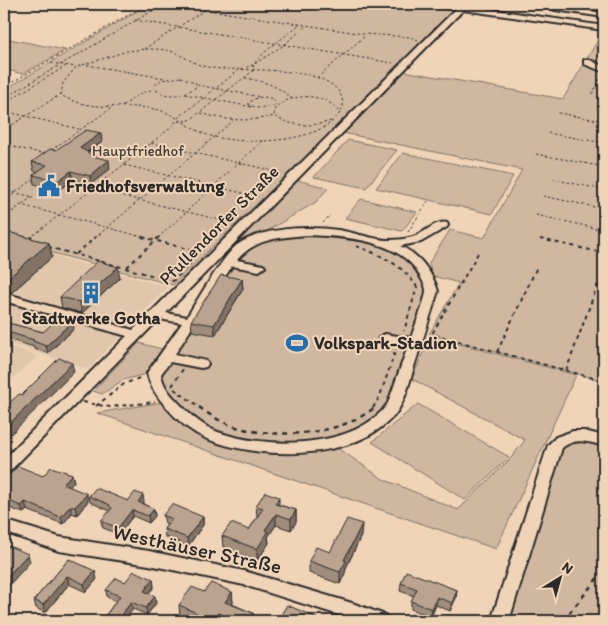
<svg xmlns="http://www.w3.org/2000/svg" width="608" height="625" font-family="Itim,sans-serif">
<style>
.built{fill:#e0c6ab}
.green{fill:#d0b8a0;stroke:#7e7266}
.lines{fill:none;stroke-linecap:round;stroke-linejoin:round}
.minor-casing{stroke:#2b2b2b;stroke-width:4}
.path-far2{stroke:#2b2b2b;stroke-width:1;stroke-dasharray:2.5 2.5;stroke-linecap:butt}
.path-far1{stroke:#2b2b2b;stroke-width:2;stroke-dasharray:4 4;stroke-linecap:butt}
.path{stroke:#2b2b2b;stroke-width:2.5;stroke-dasharray:5 5;stroke-linecap:butt}
.minor{fill:#f0d4b7;fill-rule:evenodd}
.wall{fill:#a08d7c;stroke:#2b2b2b}
.shaded-wall{fill:#827365;stroke:#2b2b2b}
.building{fill:#baa490;stroke:#2b2b2b}
.labels{text-anchor:middle;stroke-width:4;stroke-linejoin:round;paint-order:stroke}
.far-park-label{font-size:15px;fill:#44403d;stroke:#f0d4b7}
.poi-label{font-size:18px;font-weight:bold;fill:#2b2b2b;stroke:#f0d4b7;text-anchor:start}
.street-label{font-size:18px;fill:#2b2b2b;stroke:#f0d4b7}
.near-street-label{font-size:21px;fill:#2b2b2b;stroke:#f0d4b7}
</style>
<rect width="100%" height="100%" fill="#f0d4b7"/>
<filter id="ink" filterUnits="userSpaceOnUse"><feTurbulence type="fractalNoise" baseFrequency=".02" numOctaves="2"/><feDisplacementMap in="SourceGraphic" scale="10" xChannelSelector="R" yChannelSelector="G"/><feConvolveMatrix kernelMatrix="1 2 1 2 8 2 1 2 1" color-interpolation-filters="sRGB"/></filter>
<g filter="url(#ink)">
<g class="built">
<path d="M4,242L168,287L88,369L4,342Z"/>
<path d="M4,344L38,356L4,386Z"/>
</g>
<g class="green">
<path d="M149,4H429L459,8L173,285L4,240V90Z"/>
<path d="M604,30V381L429,334L459,283L433,276L429,263L450,230L484,238L522,170L343,133L403,71L563,99Z"/>
<path d="M4,39V38L65,50L23,74L4,69Z"/>
<path d="M348,140L397,150L366,188L314,177Z"/>
<path d="M403,153L513,176L492,214L376,188Z"/>
<path d="M297,180L328,188L316,202L231,252L226,251Z"/>
<path d="M361,199L417,212L402,231L345,218Z"/>
<path d="M315,235L360,239L382,246L407,259L422,273L428,294L396,393L380,416L350,433L317,442L262,444L208,430L188,416L157,380L237,254L263,241Z"/>
<path d="M430,336L576,375L496,549L97,413L163,402C178,413 205,436 220,442C258,457 297,451 336,447L383,479L458,510L511,458L525,440L412,379Z"/>
<path d="M139,343L165,350L146,374L123,380L102,394L93,391Z"/>
<path d="M418,404L509,457L465,500L372,442Z"/>
<path d="M582,438L604,445V621H510L560,449L568,440Z"/>
</g>
<g class="lines">
<g class="minor-casing">
<g id="minor">
<path d="M433,4L462,5L604,26V30L463,10L166,313L187,317C198,299 223,256 237,245C262,227 309,226 338,230C352,232 379,241 390,240C397,240 406,239 413,237C424,234 435,220 447,223L448,225L447,227L421,242L400,246C419,254 432,272 438,291C430,317 422,342 414,367C409,384 405,402 394,416C352,462 260,460 207,439C191,432 178,421 168,409C158,398 150,387 147,373L182,323L159,319L9,472L4,474V459L127,336L4,301V293L133,330L456,9L436,6ZM309,235C346,237 400,239 420,276C422,280 426,286 426,290C426,300 414,328 411,338L385,334L379,338L380,341L408,346L388,403C357,450 265,449 218,432C202,426 189,414 178,402C170,394 163,386 161,374L170,362L201,368L206,367L208,364L206,361L175,354L232,266L259,271L265,267L263,265L237,260C255,238 282,237 309,235Z"/>
<path d="M542,4L604,13V17L555,10Z"/>
<path d="M584,60H590L604,67V72L584,64Z"/>
<path d="M573,431H584L604,436V446C588,442 576,437 562,448L509,621H491L548,445L556,437Z"/>
<path d="M4,520L59,537L149,551L244,571L352,603L385,615L388,621H358L244,585L149,565L59,551L4,532Z"/>
</g>
</g>
<g class="path-far2">
<path d="M169,4L364,34L410,37L418,40"/>
<path d="M135,20L393,63"/>
<path d="M144,49L214,4"/>
<path d="M146,49C156,49 167,49 176,53C187,58 196,65 207,67C236,74 345,59 343,107C328,146 237,146 205,134C188,127 173,112 154,109C122,103 91,113 61,95L63,83L76,67L127,51Z"/>
<path d="M51,63L76,67"/>
<path d="M87,65L164,78"/>
<path d="M181,77L196,83L195,88C182,96 164,99 153,87L161,80Z"/>
<path d="M245,78C263,81 279,86 292,99"/>
<path d="M317,78L366,35"/>
<path d="M197,85L261,97"/>
<path d="M4,87L147,4"/>
<path d="M185,94L252,107"/>
<path d="M592,94L602,76"/>
<path d="M4,98L164,4"/>
<path d="M4,103L66,66"/>
<path d="M123,106L141,93L154,89"/>
<path d="M274,106L257,108L248,104C255,96 264,96 273,99L276,105"/>
<path d="M597,106L604,107"/>
<path d="M4,111L79,129"/>
<path d="M201,113C225,121 249,122 274,116"/>
<path d="M558,113L604,121"/>
<path d="M178,118L239,70L253,65L265,52L300,24"/>
<path d="M331,121C311,127 292,127 274,116L275,108C292,92 328,92 340,114"/>
<path d="M4,130L61,94"/>
<path d="M548,133L604,143"/>
<path d="M151,143L283,173"/>
<path d="M4,145L45,154"/>
<path d="M51,150L113,107"/>
<path d="M536,154L604,167"/>
<path d="M124,165L259,197"/>
<path d="M553,179L604,190"/>
<path d="M94,189L232,223"/>
<path d="M4,190L33,197L22,204"/>
<path d="M543,196L604,209"/>
<path d="M4,201L34,179"/>
<path d="M4,212L10,213"/>
<path d="M536,215L604,230"/>
<path d="M4,218L21,205L147,238"/>
<path d="M323,223L330,215"/>
<path d="M601,229L604,223"/>
<path d="M408,232L428,201"/>
<path d="M30,238L173,126L175,122L190,120L254,70L253,65L284,45L307,25"/>
<path d="M95,238L233,121"/>
<path d="M158,238L262,141"/>
</g>
<g class="path-far1">
<path d="M142,237L203,253"/>
<path d="M29,239L32,237"/>
<path d="M540,239L604,253"/>
<path d="M356,246C381,255 402,264 417,287L404,331"/>
<path d="M48,247L173,281L191,263"/>
<path d="M478,253L432,334L604,381"/>
<path d="M76,254L96,237"/>
<path d="M127,267L159,237"/>
<path d="M497,352L537,267"/>
<path d="M566,371L599,281"/>
<path d="M172,386L183,369"/>
<path d="M174,389L201,408"/>
<path d="M83,402L110,407L155,402"/>
<path d="M96,406L124,384L142,377"/>
<path d="M373,408L380,396L396,349"/>
</g>
<g class="path">
<path d="M199,407C210,415 222,423 236,427C277,439 341,436 375,407"/>
<path d="M563,621L604,570"/>
</g>
<use href="#minor" class="minor"/>
</g>
<g class="wall">
<path d="M102,142L88,152L92,156L110,169L91,184L73,180L59,190L34,184L33,175L38,172L34,171L32,162L56,150Z"/>
<path d="M4,231L49,243L52,257L11,293L4,292Z"/>
<path d="M120,278L82,313L62,308L60,297Z"/>
<path d="M242,279L243,289L215,335L192,331L191,321Z"/>
<path d="M4,322L43,332L74,329L48,353L34,349V347L4,338Z"/>
<path d="M72,474L74,482L69,487L88,501L77,515L72,513L63,524L27,510L23,513L4,506V481L43,476Z"/>
<path d="M89,496L128,501L144,502L143,504L154,509L155,516L149,523L133,516L119,534L103,528L101,521L110,511L90,502Z"/>
<path d="M279,505L296,510V522L291,530L276,525L268,537L269,543L257,561L223,547L222,536L249,530L257,517L256,506Z"/>
<path d="M163,515L203,517V525L188,546L165,537L164,529L168,524L165,523Z"/>
<path d="M361,536L346,568L345,573L340,584L309,573V561L330,552Z"/>
<path d="M69,559L97,579L86,592L69,584L45,613L36,608L34,600Z"/>
<path d="M153,579L154,587L149,593L156,603L147,615L133,609L124,621H104L103,619L116,601L107,597L106,590L125,582Z"/>
<path d="M401,583L457,590L456,598L450,611L436,605L431,617L411,609V601L414,596L400,591Z"/>
<path d="M204,592H232L233,603L232,604L253,613V621H191L180,616L179,605Z"/>
</g>
<g class="shaded-wall">
<path d="M101,133L102,142L81,156L80,148Z"/>
<path d="M109,160L110,169L91,184L90,176Z"/>
<path d="M71,171L73,180L59,190L58,181Z"/>
<path d="M49,243L52,257L11,293L7,279Z"/>
<path d="M118,267L120,278L82,313L80,302Z"/>
<path d="M242,279L243,289L215,335L214,325Z"/>
<path d="M73,321L74,329L48,353L46,346Z"/>
<path d="M72,363L74,372L4,441V429Z"/>
<path d="M72,474L74,482L65,492L63,484Z"/>
<path d="M87,494L88,501L77,515L75,507Z"/>
<path d="M143,495L144,502L139,509L138,502Z"/>
<path d="M279,497V508L275,504Z"/>
<path d="M25,502L27,510L23,513L21,506Z"/>
<path d="M70,506L72,513L63,524L61,517Z"/>
<path d="M154,509L155,516L149,523L148,516Z"/>
<path d="M132,510L133,516L119,534L118,528Z"/>
<path d="M296,510V522L291,530V519Z"/>
<path d="M276,514V525L268,537L269,543L257,561V549L265,530Z"/>
<path d="M203,517V525L188,546L187,538Z"/>
<path d="M362,524L361,536L346,568L345,573L340,584V572L344,560Z"/>
<path d="M28,554L30,562L4,591V580Z"/>
<path d="M95,571L97,579L86,592L84,584Z"/>
<path d="M67,576L69,584L45,613L43,605Z"/>
<path d="M153,579L154,587L145,598L144,591Z"/>
<path d="M457,590L456,598L450,611L452,603Z"/>
<path d="M232,592L233,603L226,613L225,602Z"/>
<path d="M155,596L156,603L147,615L146,608Z"/>
<path d="M437,597L436,605L431,617L432,609Z"/>
<path d="M131,602L133,609L124,621H117Z"/>
<path d="M218,613L219,621H212Z"/>
<path d="M253,613V621H248Z"/>
</g>
<g class="building">
<path d="M86,130L101,133L80,148L89,153L92,156L109,160L90,176L71,171L58,181L33,175L47,165L32,162L50,149L56,150Z"/>
<path d="M4,231L49,243L7,279L4,278Z"/>
<path d="M98,261L118,267L80,302L60,297Z"/>
<path d="M221,275L242,279L214,325L191,321Z"/>
<path d="M60,317L73,321L46,346L33,341L34,340L4,331V322L43,332Z"/>
<path d="M59,358L72,363L4,429V408L19,394L22,395Z"/>
<path d="M18,466L43,476L51,467L72,474L63,484L87,494L75,507L70,506L61,517L25,502L21,506L4,499V481Z"/>
<path d="M96,488L128,501L135,492L143,495L138,502L154,509L148,516L132,510L118,528L101,521L112,508L109,506L110,505L89,496Z"/>
<path d="M265,492L279,497L275,504L296,510L291,519L276,514L265,530L268,532L257,549L222,536L231,523L249,530L263,508L256,506Z"/>
<path d="M172,504L203,517L187,538L164,529L172,519L163,515Z"/>
<path d="M347,519L362,524L344,560L346,561L340,572L309,561L316,547L330,552Z"/>
<path d="M9,546L28,554L4,580V551Z"/>
<path d="M69,559L95,571L84,584L67,576L43,605L34,600Z"/>
<path d="M134,571L153,579L144,591L155,596L146,608L131,602L117,621H109L103,619L120,596L106,590L116,578L125,582Z"/>
<path d="M406,571L457,590L452,603L437,597L432,609L411,601L417,589L401,583Z"/>
<path d="M211,583L232,592L225,602L253,613L248,621H239L218,613L212,621H199L203,616L179,605L192,587L204,592Z"/>
<path d="M287,605L317,618L315,621H280L278,620Z"/>
</g>
</g>
<defs>
<g id="civic-bare" transform="scale(1.725)"><path d="M-.6-6.5H3V-4.5H.6V-3L4-1V1h2V6H-6V1h2V-1L-.6-3ZM-1.2 2.5V6h2.4V2.5Z" fill="#1f6fb2" stroke="#f0d4b7" stroke-width="2.5" paint-order="stroke"/></g>
<g id="building-bare" transform="scale(1.725)"><path d="M-4-6H4V6H1V3H-1V6H-4ZM-2.5-4.3h1.7v1.8h-1.7ZM.8-4.3h1.7v1.8H.8ZM-2.5-1h1.7V.8h-1.7ZM.8-1h1.7V.8H.8Z" fill="#1f6fb2" stroke="#f0d4b7" stroke-width="2.5" paint-order="stroke"/></g>
<g id="stadium-bare" transform="scale(1.725)"><path d="M0-5a6.5 5 0 1 0 0 10a6.5 5 0 1 0 0-10ZM-3.5-1.8h7v3.6h-7Z" fill="#1f6fb2" stroke="#f0d4b7" stroke-width="2.5" paint-order="stroke"/></g>
</defs>
<g fill-rule="evenodd">
<use href="#civic-bare" x="49" y="186"/>
<use href="#building-bare" x="91" y="293"/>
<use href="#stadium-bare" x="297" y="343"/>
</g>
<g class="labels">
<g class="far-park-label">
<text x="138" y="156">Hauptfriedhof</text>
</g>
<g class="poi-label">
<text x="66" y="192">Friedhofsverwaltung</text>
<text x="91" y="324" text-anchor="middle">Stadtwerke Gotha</text>
<text x="314" y="349">Volkspark-Stadion</text>
</g>
<g class="street-label">
<text transform="translate(219 225) rotate(-45)" y="6">Pfullendorfer Straße</text>
</g>
<g class="near-street-label">
<text transform="translate(197 549) rotate(12)" y="7">Westhäuser Straße</text>
</g>
</g>
<rect width="608" height="625" fill="none" stroke="#f0d4b7" stroke-width="20"/>
<rect x="10" y="10" width="588" height="605" fill="none" stroke="#2b2b2b" stroke-width="2" filter="url(#ink)"/>
<g transform="translate(560 578) rotate(37)" stroke="#f0d4b7" stroke-width="4" paint-order="stroke">
<path d="M0-4L9 19L0 12L-9 19Z" fill="#2b2b2b"/>
<text y="-8" font-size="14" font-weight="bold" text-anchor="middle" fill="#2b2b2b">N</text>
</g>
</svg>
